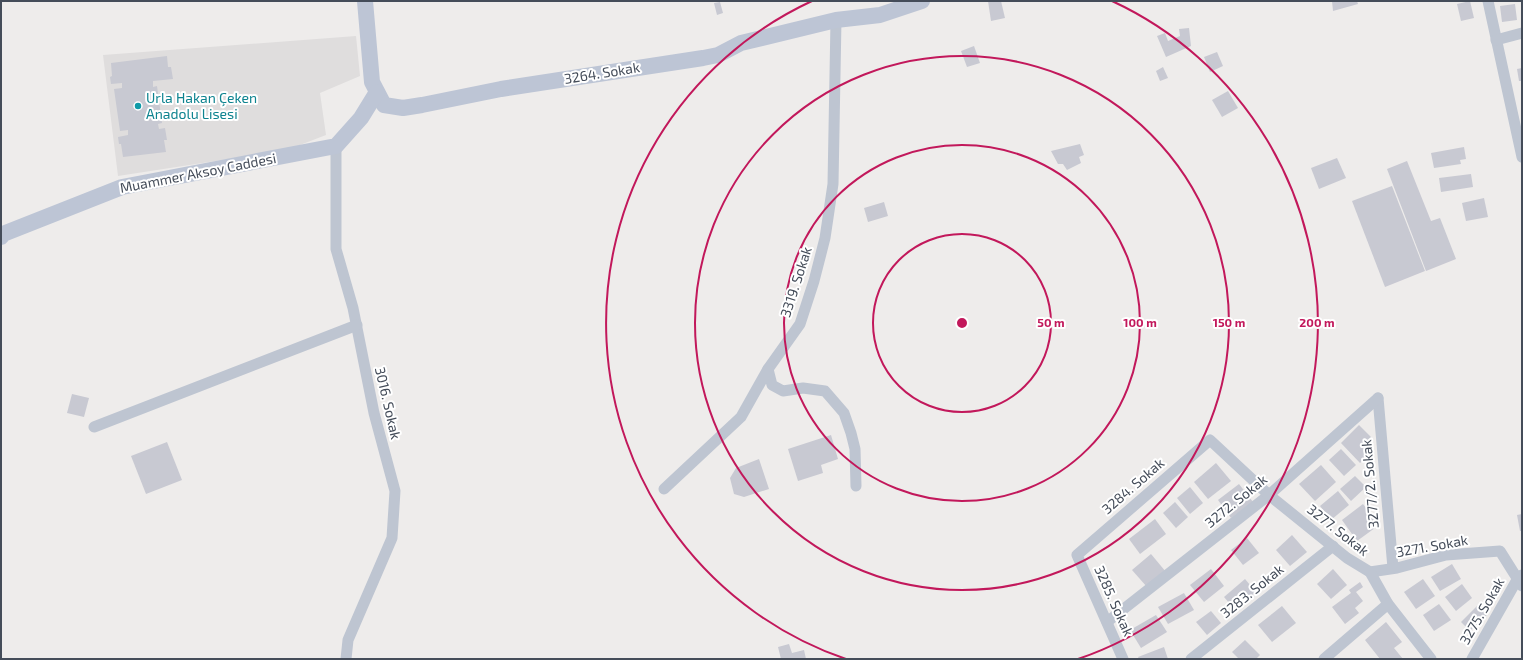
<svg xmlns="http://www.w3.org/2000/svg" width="1523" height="660" font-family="'Exo 2',sans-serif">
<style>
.education{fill:#dfdddd}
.building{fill:#c8c9d2}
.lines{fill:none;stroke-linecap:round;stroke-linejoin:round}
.street{stroke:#bec5d1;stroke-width:11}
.secondary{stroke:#bdc5d5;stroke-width:16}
.ring{fill:none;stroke:#c2185b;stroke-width:2}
.culture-dot{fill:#0f9aa8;stroke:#fff;stroke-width:1.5}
.labels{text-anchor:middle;stroke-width:4;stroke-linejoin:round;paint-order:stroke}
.street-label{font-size:14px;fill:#444c59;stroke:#fff}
.culture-label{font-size:14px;fill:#0d838f;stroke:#fff;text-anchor:start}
.centre{fill:#c2185b;stroke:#fff;stroke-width:2}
.ring-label{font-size:12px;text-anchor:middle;font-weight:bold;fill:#c2185b;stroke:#fff;stroke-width:4;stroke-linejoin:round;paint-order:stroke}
</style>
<rect width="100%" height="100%" fill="#eeeceb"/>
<path class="education" d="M356,36L360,76L320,93L326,135L287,150L118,176L103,55Z"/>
<g class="building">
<path d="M988,1H1001L1005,18L991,21Z"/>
<path d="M1332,1H1357L1358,4L1333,11Z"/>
<path d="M1470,1L1474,18L1461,21L1457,4Z"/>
<path d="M720,2L723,13L717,15L714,3Z"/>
<path d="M1515,4L1517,20L1502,22L1500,6Z"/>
<path d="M1189,28L1191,46L1166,57L1157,36L1165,33L1168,41L1180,36L1179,29Z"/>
<path d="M974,46L980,63L967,67L961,51Z"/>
<path d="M1217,52L1223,66L1210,72L1204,57Z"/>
<path d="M167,56L168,67H171L173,79L153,81V87L157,86L162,123L158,124L159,129L165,128L167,140H164L166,152L123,157L121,144H119L118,137L128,135V130L120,131L114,89L122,88V83L111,84L110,77L112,76L111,63Z"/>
<path d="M1163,67L1168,78L1160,81L1156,71Z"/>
<path d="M1522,68V81H1519L1517,69Z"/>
<path d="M1228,91L1238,108L1222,117L1212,100Z"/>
<path d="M1080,144L1084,155L1079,157L1081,163L1067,170L1063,164H1058L1051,151Z"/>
<path d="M1464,147L1466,159L1460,160L1461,164L1434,168L1431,153Z"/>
<path d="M1337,158L1346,178L1319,189L1311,168Z"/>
<path d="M1407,161L1431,221L1440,218L1456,259L1426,271L1387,169Z"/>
<path d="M1471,174L1473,187L1441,192L1439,178Z"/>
<path d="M1392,186L1425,271L1385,287L1352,201Z"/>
<path d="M1484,198L1488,217L1466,221L1462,203Z"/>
<path d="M884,202L888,216L868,222L864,208Z"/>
<path d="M72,394L89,398L84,417L67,413Z"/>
<path d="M1359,425L1373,439L1364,448L1369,454L1360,463L1341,443Z"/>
<path d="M831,435L838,459L821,465L823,473L798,481L788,449Z"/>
<path d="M167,442L182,480L146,494L131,456Z"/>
<path d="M1341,449L1356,465L1344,476L1329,460Z"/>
<path d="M759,459L769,489L744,497L734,494L730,478L736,468Z"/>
<path d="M1216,463L1231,481L1208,499L1194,482Z"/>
<path d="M1321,465L1336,482L1315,501L1299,484Z"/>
<path d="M1355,476L1366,487L1351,501L1340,489Z"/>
<path d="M1239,484L1253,502L1231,518L1218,500Z"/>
<path d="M1190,487L1203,503L1190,514L1177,498Z"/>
<path d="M1338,491L1349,505L1331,520L1320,506Z"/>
<path d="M1175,502L1188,517L1176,528L1163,513Z"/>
<path d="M1363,504L1379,525L1357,541L1342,520Z"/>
<path d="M1522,514V531H1520L1517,515Z"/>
<path d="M1155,519L1166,534L1140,554L1129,539Z"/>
<path d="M1292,535L1307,552L1290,566L1276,550Z"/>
<path d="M1247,538L1259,553L1243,565L1231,550Z"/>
<path d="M1151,554L1166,572L1147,587L1132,570Z"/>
<path d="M1452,564L1461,579L1440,591L1431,577Z"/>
<path d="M1211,569L1224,586L1204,602L1190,585Z"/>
<path d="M1333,569L1347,585L1331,599L1317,584Z"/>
<path d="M1245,579L1256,592L1235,610L1224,597Z"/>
<path d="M1423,579L1435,596L1416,609L1404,592Z"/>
<path d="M1360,582L1363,587L1356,592L1363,601L1355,608L1359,613L1345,624L1332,607L1351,593L1349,590Z"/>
<path d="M1462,584L1472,598L1456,611L1445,597Z"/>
<path d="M1184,593L1194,610L1168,624L1158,607Z"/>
<path d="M1439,604L1451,620L1434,631L1423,615Z"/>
<path d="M1478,605L1487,615L1470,631L1461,622Z"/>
<path d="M1282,606L1296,623L1272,642L1258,625Z"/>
<path d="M1211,611L1221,623L1207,635L1196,622Z"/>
<path d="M1156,615L1167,632L1141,648L1130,630Z"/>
<path d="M1386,622L1402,642L1394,648L1403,659H1380L1365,640Z"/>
<path d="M1245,640L1260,655L1256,659H1239L1232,652Z"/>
<path d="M789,644L792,653L804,650L806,659H781L778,647Z"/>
<path d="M1164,647L1168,659H1139L1138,657Z"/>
</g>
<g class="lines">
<g class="street">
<path d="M1488,1L1522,157"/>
<path d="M836,20L833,184L825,238L814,281L800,324L768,369L772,385L783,391L803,388L825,391L844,413L851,433L855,449L856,486"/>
<path d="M1496,40L1522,33"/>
<path d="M336,146V249L353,308L374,413L395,491L392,538L348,640L346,659"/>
<path d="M1378,398L1393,568"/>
<path d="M94,427L357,325"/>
<path d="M664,489L741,417L768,369"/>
<path d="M1370,572L1397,568L1446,555L1500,551L1522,586"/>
<path d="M1107,622L1269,495L1378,398"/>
<path d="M1123,659L1077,555L1210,440L1269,495L1347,558L1370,572L1388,604L1431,659"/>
<path d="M1191,659L1333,546"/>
<path d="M1324,659L1388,604"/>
<path d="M1472,659L1518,578L1522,575"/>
</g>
<g class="secondary">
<path d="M365,1L372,82L384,105L403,108L422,105L501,89L703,58L718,55L741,43L836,20L880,15L922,1"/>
<path d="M1,237L3,234L122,187L336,146L361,118L377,92"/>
</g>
</g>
<g class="ring">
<circle cx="962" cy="323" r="89"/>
<circle cx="962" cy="323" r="178"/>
<circle cx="962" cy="323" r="267"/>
<path d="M846 659A355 355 0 0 1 812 1M1112 1A355 355 0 0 1 1078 659"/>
</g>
<circle class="culture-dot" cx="138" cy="106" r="4"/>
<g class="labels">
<g class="street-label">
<text transform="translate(602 73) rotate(-9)" y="5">3264. Sokak</text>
<text transform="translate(198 173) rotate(-11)" y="5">Muammer Aksoy Caddesi</text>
<text transform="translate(796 282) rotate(-72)" y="5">3319. Sokak</text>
<text transform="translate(388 403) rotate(77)" y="5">3016. Sokak</text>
<text transform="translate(1370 484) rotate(-95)" y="5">3277/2. Sokak</text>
<text transform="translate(1133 486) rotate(-41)" y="5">3284. Sokak</text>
<text transform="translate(1236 501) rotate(-39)" y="5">3272. Sokak</text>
<text transform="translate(1338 530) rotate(38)" y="5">3277. Sokak</text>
<text transform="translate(1432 546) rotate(-10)" y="5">3271. Sokak</text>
<text transform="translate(1252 591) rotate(-39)" y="5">3283. Sokak</text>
<text transform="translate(1114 601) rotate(66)" y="5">3285. Sokak</text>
<text transform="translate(1482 611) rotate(-60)" y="5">3275. Sokak</text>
</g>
<g class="culture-label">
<text x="146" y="103">Urla Hakan Çeken<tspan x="146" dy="16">Anadolu Lisesi</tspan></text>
</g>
</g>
<circle cx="962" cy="323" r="6" class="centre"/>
<g class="ring-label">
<text x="1051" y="327">50 m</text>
<text x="1140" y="327">100 m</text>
<text x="1229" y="327">150 m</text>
<text x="1317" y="327">200 m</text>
</g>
<rect width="1523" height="660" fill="none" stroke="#444c59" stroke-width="4"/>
</svg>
